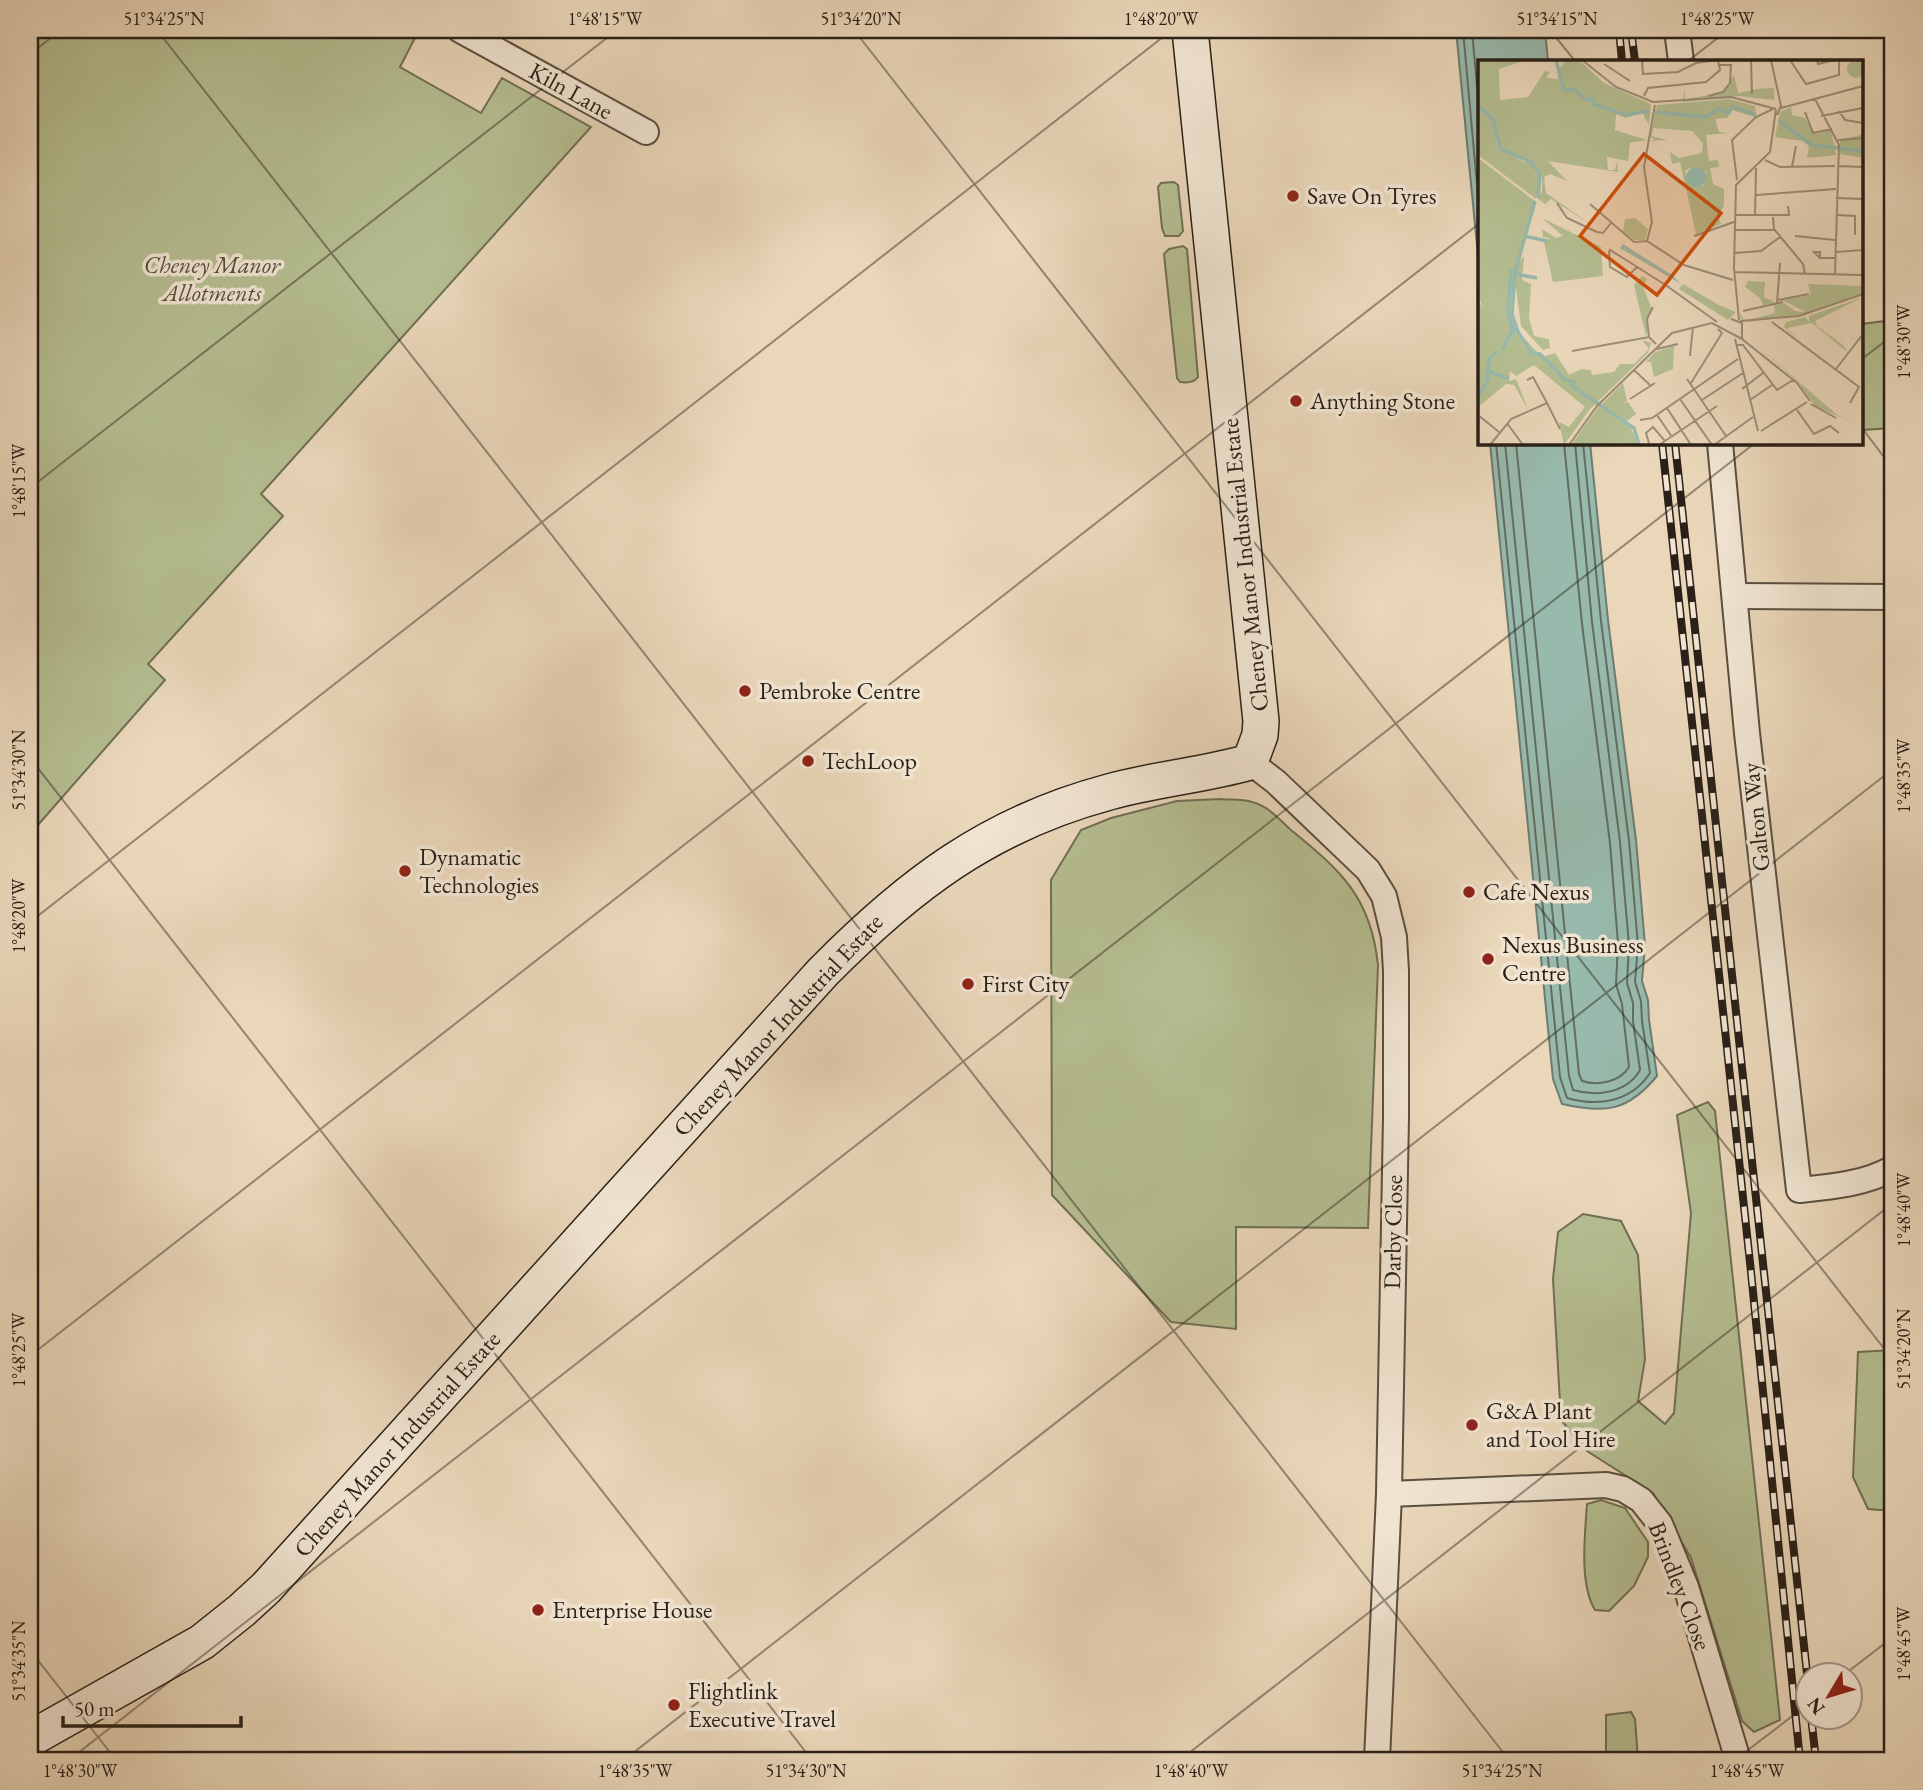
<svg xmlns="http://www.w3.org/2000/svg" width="1923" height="1790" font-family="'EB Garamond',serif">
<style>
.green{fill:#b5be91;stroke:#706f54;stroke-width:2}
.water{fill:#98baad;stroke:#6c7c71;stroke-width:2}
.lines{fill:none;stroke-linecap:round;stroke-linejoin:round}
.shore{stroke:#616d62;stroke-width:2}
.street-casing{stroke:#5a4e40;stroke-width:28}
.secondary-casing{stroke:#2a2018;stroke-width:38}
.street{stroke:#f1e5d2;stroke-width:24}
.secondary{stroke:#f1e5d2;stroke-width:35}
.rail-casing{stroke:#2a2018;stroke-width:8}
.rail{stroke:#f1e5d2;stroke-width:5;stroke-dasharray:16;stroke-linecap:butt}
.ticks{fill:none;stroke:#2a2018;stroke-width:2;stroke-opacity:0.45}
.poi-dot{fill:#8f2418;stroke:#f1e5d2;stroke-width:2.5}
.labels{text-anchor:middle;stroke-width:7;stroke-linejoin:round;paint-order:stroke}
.street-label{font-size:24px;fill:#2a2018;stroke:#f1e5d2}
.poi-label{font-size:24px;fill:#2a2018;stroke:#f1e5d2;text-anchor:start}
.park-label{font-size:24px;font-style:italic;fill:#544f3c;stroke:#f1e5d2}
.inset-river{fill:none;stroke:#98baad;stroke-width:3.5}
.inset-road{fill:none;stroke:#9d8e79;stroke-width:2}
.view{fill:#cc500e;fill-opacity:0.15;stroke:#cc500e;stroke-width:3.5}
.inset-edge{fill:none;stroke:#2a2018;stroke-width:3.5}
.neatline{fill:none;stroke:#2a2018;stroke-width:2.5}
.ticks-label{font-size:18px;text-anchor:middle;fill:#2a2018}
</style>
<rect width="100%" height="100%" fill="#ead7ba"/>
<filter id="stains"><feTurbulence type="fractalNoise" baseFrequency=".00286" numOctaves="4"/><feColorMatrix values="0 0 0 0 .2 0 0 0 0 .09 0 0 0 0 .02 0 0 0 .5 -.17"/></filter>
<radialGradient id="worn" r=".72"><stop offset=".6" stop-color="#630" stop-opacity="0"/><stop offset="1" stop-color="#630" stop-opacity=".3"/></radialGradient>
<g class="green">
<path d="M30,30H419L400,67L481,113L502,78L591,127L261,494L283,516L148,664L165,680L30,834Z"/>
<path d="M1174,182L1178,185L1183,231L1179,236H1165L1162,228L1158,187L1161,183Z"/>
<path d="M1183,246L1187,249L1198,377C1194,383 1187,383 1180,382L1177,378L1164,254L1169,249Z"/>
<path d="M1893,320V428L1862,430V324Z"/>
<path d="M1220,799C1230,800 1243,799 1252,802C1267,805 1280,820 1291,830C1341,871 1371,897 1378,965L1368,1228L1236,1227V1329L1171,1322L1052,1195L1051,880L1081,830L1111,818L1177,801Z"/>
<path d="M1708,1102L1715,1111L1780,1720L1754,1732L1742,1721L1691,1558L1653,1493L1587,1451L1561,1420L1553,1279L1558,1232L1583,1214L1621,1221L1638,1255L1645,1359L1638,1401L1665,1424L1674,1413L1691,1213L1677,1115Z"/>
<path d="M1893,1350V1511L1868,1509L1853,1477L1858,1352Z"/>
<path d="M1601,1500L1625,1508L1648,1542V1557L1634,1586L1609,1611L1595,1610C1579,1584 1585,1534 1587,1504Z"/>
<path d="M1631,1712L1635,1719L1638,1760H1606V1715Z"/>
</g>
<g class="water">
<path d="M1456,30H1545L1548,61H1480V276Z"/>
<path d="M1490,443H1590L1608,620L1636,840L1645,945L1642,981L1648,1000L1649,1020L1657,1076C1628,1111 1606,1114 1562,1104L1553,1079Z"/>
</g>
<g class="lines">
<g class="shore">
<path d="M1463,30L1480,218"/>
<path d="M1472,30L1480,121"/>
<path d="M1496,443L1560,1077L1567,1098C1598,1107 1631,1102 1650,1073L1642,1021L1641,1001L1635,982L1638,945L1629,841L1601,621L1583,443"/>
<path d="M1505,443L1569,1076L1573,1090C1597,1097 1627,1093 1640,1070L1633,1021V1003L1627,983L1629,945L1620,842L1592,622L1575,443"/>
<path d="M1516,443L1579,1074L1582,1081C1598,1086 1620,1082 1629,1067L1622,1004L1616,984L1618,944L1610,843L1582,624L1564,443"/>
</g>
<g class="street-casing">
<g id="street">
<path d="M460,30L646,132"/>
<path d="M1677,30L1681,61"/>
<path d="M1720,443L1747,733L1799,1190C1830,1187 1866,1184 1893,1168"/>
<path d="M1736,596L1893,597"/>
<path d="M1250,762L1276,782L1368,870L1384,896L1394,937L1396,971V1117L1389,1494L1377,1760"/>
<path d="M1389,1494L1606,1485L1623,1489L1641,1500L1660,1524L1686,1587L1738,1760"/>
</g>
</g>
<g class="secondary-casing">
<path id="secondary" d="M30,1739L202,1642L242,1610L266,1588L823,972C909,885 989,824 1109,792C1156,779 1204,775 1250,762L1260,735L1261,721L1190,30"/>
</g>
<use href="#street" class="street"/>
<use href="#secondary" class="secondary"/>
<g class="rail-casing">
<g id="rail">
<path d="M1619,30L1622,61"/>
<path d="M1631,30L1635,61"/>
<path d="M1662,443L1751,1272L1800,1760"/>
<path d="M1675,443L1808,1683"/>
<path d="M1811,1716L1816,1760"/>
</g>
</g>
<use href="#rail" class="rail"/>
</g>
<path class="ticks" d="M157,30L1509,1760M854,30L1893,1360M1550,30L1575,61M30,54L61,30M1688,61L1728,30M1862,359L1893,335M1862,428L1893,469M30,488L617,30M30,758L812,1760M30,922L1172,30M30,1356L1480,223M30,1650L116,1760M1845,1674L1893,1637M69,1760L1755,443M624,1760L1893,769M1180,1760L1893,1203M1735,1760L1808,1704"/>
<g class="poi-dot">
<circle cx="1293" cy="196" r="7"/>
<circle cx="1296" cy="401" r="7"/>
<circle cx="745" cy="691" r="7"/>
<circle cx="808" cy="761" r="7"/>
<circle cx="405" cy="871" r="7"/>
<circle cx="1469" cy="892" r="7"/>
<circle cx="1488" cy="959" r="7"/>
<circle cx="968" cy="984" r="7"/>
<circle cx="1472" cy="1425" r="7"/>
<circle cx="538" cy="1610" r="7"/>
<circle cx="674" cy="1705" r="7"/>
</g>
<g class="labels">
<g class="street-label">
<text transform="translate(571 91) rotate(29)" y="8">Kiln Lane</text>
<text transform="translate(1245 565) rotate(-96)" y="8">Cheney Manor Industrial Estate</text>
<text transform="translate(1756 817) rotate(-96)" y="8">Galton Way</text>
<text transform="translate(778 1025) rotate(-47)" y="8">Cheney Manor Industrial Estate</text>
<text transform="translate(1393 1232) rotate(-89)" y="8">Darby Close</text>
<text transform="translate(397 1444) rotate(-48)" y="8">Cheney Manor Industrial Estate</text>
<text transform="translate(1680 1586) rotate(69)" y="8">Brindley Close</text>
</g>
<g class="poi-label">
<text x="1307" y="204">Save On Tyres</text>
<text x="1310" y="409">Anything Stone</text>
<text x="759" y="699">Pembroke Centre</text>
<text x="822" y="769">TechLoop</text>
<text x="419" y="865">Dynamatic<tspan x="419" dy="28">Technologies</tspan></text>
<text x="1483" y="900">Cafe Nexus</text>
<text x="1502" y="953">Nexus Business<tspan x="1502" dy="28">Centre</tspan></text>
<text x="982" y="992">First City</text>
<text x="1486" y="1419">G&amp;A Plant<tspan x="1486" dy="28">and Tool Hire</tspan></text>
<text x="552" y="1618">Enterprise House</text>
<text x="688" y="1699">Flightlink<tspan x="688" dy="28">Executive Travel</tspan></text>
</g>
<g class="park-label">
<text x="212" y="273">Cheney Manor<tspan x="212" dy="28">Allotments</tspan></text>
</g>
</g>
<g transform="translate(1478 60)">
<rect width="385" height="385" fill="#ead7ba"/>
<path d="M369 9a9 9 0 1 1 18 0a9 9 0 1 1-18 0ZM0,0H48L21,9L22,40L50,37L67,11L72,12L68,18L80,19L79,12L88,0H101L126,23L173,44L171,65L164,52L148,58L138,54L137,70L169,80L152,83L150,101L129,97L130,110H137L139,101L140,112L70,101L89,121L72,114L66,117L68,133L115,166L73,139L67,144L60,139L64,131V115L55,104L62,116L58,139L0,95V47L15,61L19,86L23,90L46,102H51L22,87L16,59L0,45ZM256,15L260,33L275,30V35L277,29L296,28V40L261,36L205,42L207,27V39L244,33ZM251,39L277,46L278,57L254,50L249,58L237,59L241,72L250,73L228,75L231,101L240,100L241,107L232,108L235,124L246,129V146L240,155L243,164L218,174L202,102L194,104L192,92L201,98L224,93L225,83L214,71L175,68L174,76L189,80L172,81L177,79L172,77L179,45ZM212,108L228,112L225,126L209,121L207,111ZM313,47L314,55L327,58L338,74L353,70L358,95L329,98L331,86L324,81L297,77L302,52ZM383,75H385V98L362,94V80ZM0,98L57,141L37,206L46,196L44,220L53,224L51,258L56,276L71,279L72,288L65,290L43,266L36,214L33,253L40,272L64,297L77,293L91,315L103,309L113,310L114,315L136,312L142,304H156L171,289L164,280L173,283L170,293L111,350L86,385L81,362L91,367L107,347L56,305L38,316L32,311L31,321L38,319L50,349L36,325L28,324L0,347V240L6,249L0,236ZM64,158L123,187L125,216L75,222L66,182L72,178L65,177L64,169L78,178L85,176ZM157,158L170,169L167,180H156L145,171L147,159ZM164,216L169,219L165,226L174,250L169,256V274L168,276L156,225ZM270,221L287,222L286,237L298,243L285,245L282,238L267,227ZM205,224L241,245L258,252L250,260L201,229ZM330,224L385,226V233L319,256L269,262L266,261L262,258V253L266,261L297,253L296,245L306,243L317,251L328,252L306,241H300L333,235ZM385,237L337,261L339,266L365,285L369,292L334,263L309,268L322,281L306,267L308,262L327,257L331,262V256ZM265,273L359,355L385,367L337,346L321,323ZM196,286L195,309L176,317L173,302H168L177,292ZM145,323L149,341L145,343L150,342L158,354L149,361L123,345ZM121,346L153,368L160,385H93Z" fill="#b5be91" fill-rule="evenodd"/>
<path d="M208 117a10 10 0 1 1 20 0a10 10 0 1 1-20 0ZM145,184L194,215L203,224L142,188Z" fill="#98baad"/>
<path class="inset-river" d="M78,0L86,30L96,29L108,40L115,39L116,44L147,55L171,51M0,46L15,59L22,89L53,102L62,114L60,138M177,52L228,57L240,49L251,53L254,47L278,55M301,61L334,85L385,91M57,141L37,212L34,254L40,272L54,293L62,294L87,320L96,322L94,326L156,368L161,385M46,176L69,181M33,208L30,252L35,274M37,214L59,218M24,289L38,265M10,311L31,319M0,338L9,321L11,299L19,292"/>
<path class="inset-road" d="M104,0L138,27L175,42L253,37L298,49M164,0L165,14L200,12L218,3L240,0L242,10L228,22L170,28L166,36M273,0L274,34L275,30M293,0L303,46L299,55M312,0L328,24L361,15V0M339,0L340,4L357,0M126,4L152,21M230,36L245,32L252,23L253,5H241M337,39L361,85L357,214M177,45L166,107L174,162L169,181L206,205L255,220M303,48L385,26M361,51L367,60L385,63M327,52L335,73L354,69M343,56L385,48M360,80L385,78M287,100L302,107L357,106M361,106L385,107M314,107L318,86M259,120L254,80L278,57L295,49M278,135L358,129M358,138L385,139M79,143L89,158L119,172L125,173L133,163M112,144L156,182L169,181M257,155H311L310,146M360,155L377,156V175M277,156L278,108M295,157L296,169L325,204L327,214M256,170H296M216,176L256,162M317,176L357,180M358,192L385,190M256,193L283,191L302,177M342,198L336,192H342V198H357M159,207L149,217L132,207L131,192L132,190L153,203L189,226L239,262M256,212L385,215M300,240L331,234M299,243L302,203M265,251L305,242M253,259L264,263V279L319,323L332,341M261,260L256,208L258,125L292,92L298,49M262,261L321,256L385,234M294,262L381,327L372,343M171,277L169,259L175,247M257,279L280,371M258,285H265L299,330L315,320M179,289L200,284M94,291L171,277L178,284M212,296L215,267M358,309L385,274M156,310L172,325M209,319L248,376M49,320L55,317L69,343M213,323L244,273L240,269M264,329L285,313M152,339L177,323M202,339L234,385M224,340L265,313M272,340L294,325M333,344L358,358M189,348L213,385M319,350L336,374L352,366L361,373M0,355L21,372M179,355L194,377M162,360L174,358L260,299M29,363L45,385M283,371L329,342M171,383L168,373L175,367L187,381M12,385L33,359L69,343L82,369M91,385L119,346L194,273L234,263L266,280M181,385L239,346M236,385L275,357"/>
<path class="view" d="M166,94L243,153L179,235L102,176Z"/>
<rect width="385" height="385" class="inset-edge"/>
</g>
<rect width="1923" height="1790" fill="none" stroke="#ead7ba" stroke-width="77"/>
<g transform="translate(1829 1696) rotate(232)"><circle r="33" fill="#f1e5d2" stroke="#a19688" stroke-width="2"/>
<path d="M0-5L12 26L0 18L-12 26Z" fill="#8f2418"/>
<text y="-10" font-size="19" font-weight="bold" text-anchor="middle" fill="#2a2018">N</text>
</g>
<path d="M63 1716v10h178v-10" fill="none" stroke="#2a2018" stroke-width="3.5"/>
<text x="74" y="1716" font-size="21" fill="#2a2018" stroke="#f1e5d2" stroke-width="5" paint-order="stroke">50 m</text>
<rect x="38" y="38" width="1846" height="1714" class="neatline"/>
<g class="ticks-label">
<text x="164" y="25">51°34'25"N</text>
<text x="605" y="25">1°48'15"W</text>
<text x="861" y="25">51°34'20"N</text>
<text x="1161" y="25">1°48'20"W</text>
<text x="1557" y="25">51°34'15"N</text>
<text x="1717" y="25">1°48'25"W</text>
<text transform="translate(1904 342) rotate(-90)" y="6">1°48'30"W</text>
<text transform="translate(19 481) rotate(-90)" y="6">1°48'15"W</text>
<text transform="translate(19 770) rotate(-90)" y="6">51°34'30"N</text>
<text transform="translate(1904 776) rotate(-90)" y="6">1°48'35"W</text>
<text transform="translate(19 916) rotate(-90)" y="6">1°48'20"W</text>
<text transform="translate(1904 1210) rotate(-90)" y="6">1°48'40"W</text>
<text transform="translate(1904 1349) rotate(-90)" y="6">51°34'20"N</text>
<text transform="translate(19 1350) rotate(-90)" y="6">1°48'25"W</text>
<text transform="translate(1904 1644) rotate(-90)" y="6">1°48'45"W</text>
<text transform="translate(19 1661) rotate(-90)" y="6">51°34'35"N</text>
<text x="80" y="1777">1°48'30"W</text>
<text x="635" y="1777">1°48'35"W</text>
<text x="806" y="1777">51°34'30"N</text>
<text x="1191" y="1777">1°48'40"W</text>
<text x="1502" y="1777">51°34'25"N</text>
<text x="1747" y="1777">1°48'45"W</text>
</g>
<rect width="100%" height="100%" filter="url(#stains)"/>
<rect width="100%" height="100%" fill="url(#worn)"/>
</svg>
